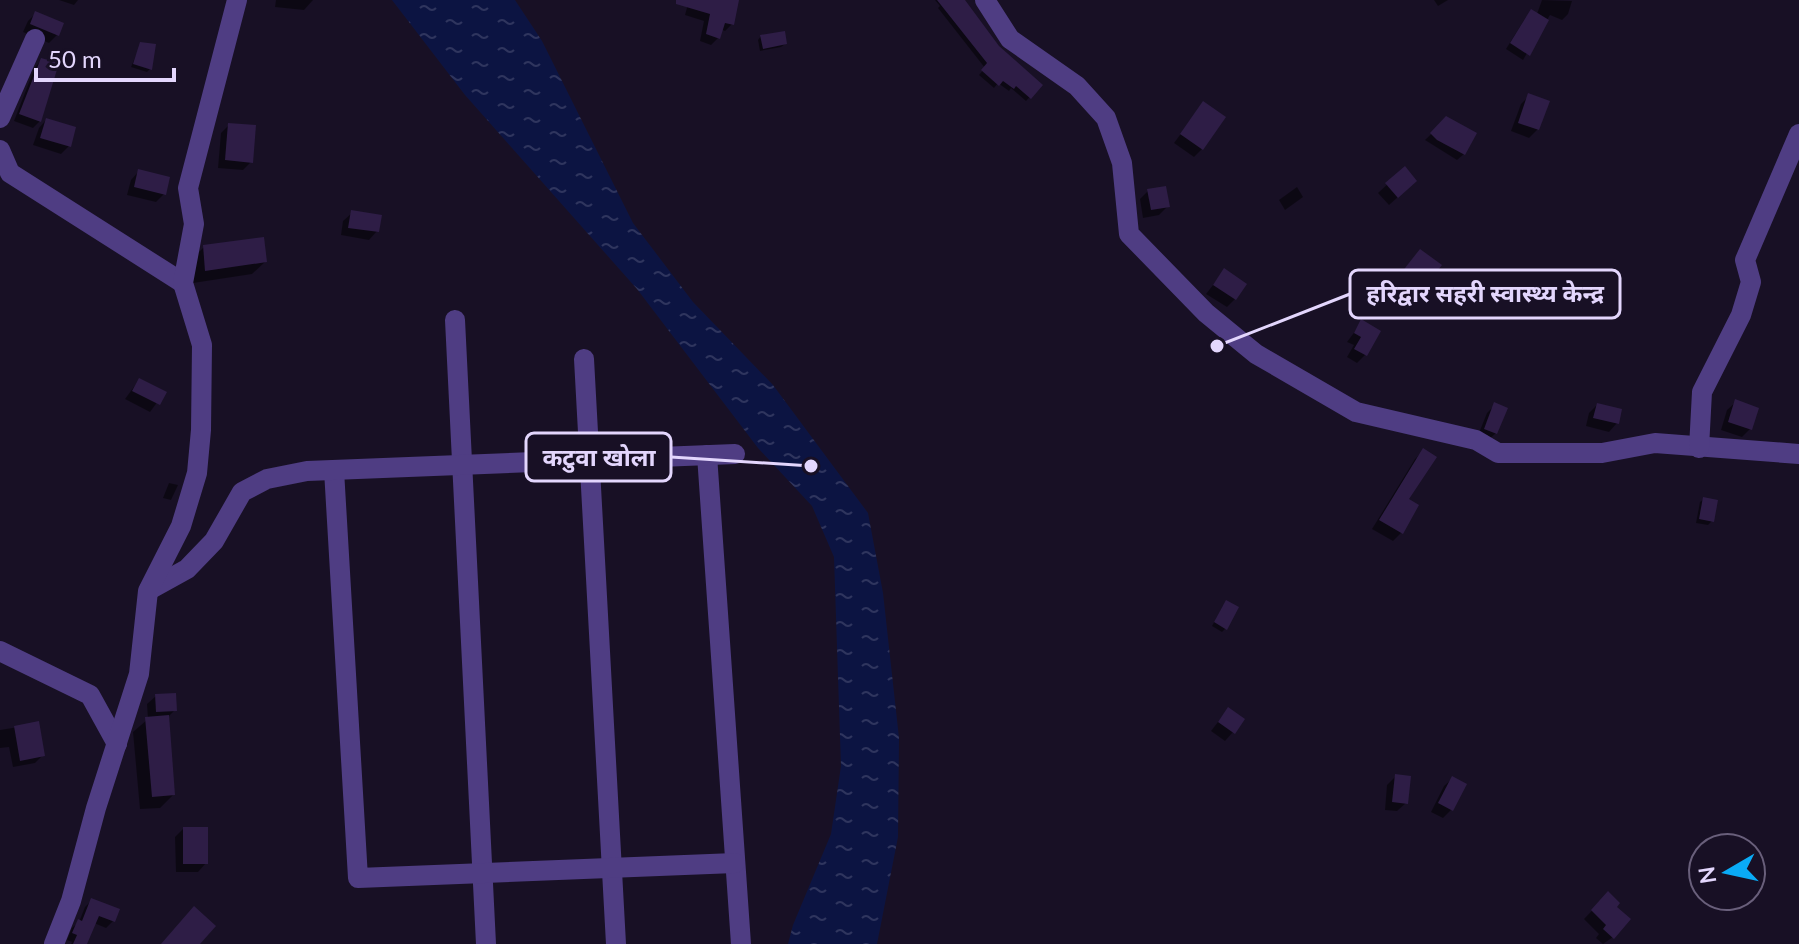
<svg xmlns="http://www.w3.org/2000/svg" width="1799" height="944" font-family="Lato,'Noto Sans Devanagari',sans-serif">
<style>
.water{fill:url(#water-ripples)}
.shadow{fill:#0007}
.building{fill:#2e1d46}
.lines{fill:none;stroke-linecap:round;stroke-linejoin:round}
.minor{stroke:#4f3d83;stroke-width:20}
.leader{fill:none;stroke:#e3d6fd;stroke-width:3}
.callout-dot{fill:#e3d6fd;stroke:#181025;stroke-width:3}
.callout{fill:#181025;stroke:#e3d6fd;stroke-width:3}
.callout-label{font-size:24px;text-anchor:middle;font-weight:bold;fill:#e3d6fd}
</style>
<defs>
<pattern id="water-ripples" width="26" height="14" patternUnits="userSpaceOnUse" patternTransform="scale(2)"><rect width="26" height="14" fill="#0c1442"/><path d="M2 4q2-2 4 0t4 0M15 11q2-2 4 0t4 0" fill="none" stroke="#2f355e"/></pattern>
</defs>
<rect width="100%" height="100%" fill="#181025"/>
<path class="water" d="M392,0H515L542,41L633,223L693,302L773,385L868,513L883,593L899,738L898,837L877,944H788L793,925L831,834L841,766L834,557L812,506L758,448L637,289L465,95Z"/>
<g class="shadow">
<path d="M59,0H78L74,5Z"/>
<path d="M276,0H313L304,10L275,7Z"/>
<path d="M683,0H737L732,24L725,31L720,29L718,38L711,45L700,41L704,21L685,15L688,4Z"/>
<path d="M935,0H963L998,48L1040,86L1026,101L1011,88L1009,91L998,83L994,88L979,75L985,68L938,8L940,6Z"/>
<path d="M1434,0H1448L1438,6Z"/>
<path d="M1542,0L1572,1L1568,14L1562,20L1550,15L1523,60L1506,49L1526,17L1537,14Z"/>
<path d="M36,13L57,35L49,43L23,32L28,21Z"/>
<path d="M761,36L785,44L781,47L760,51L758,40Z"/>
<path d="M141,44L150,69L147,72L131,67Z"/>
<path d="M42,60L40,121L33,128L14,121L35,67Z"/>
<path d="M1529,96L1538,129L1529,138L1511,131L1521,104Z"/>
<path d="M1203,104L1202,149L1194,157L1174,143Z"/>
<path d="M1447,119L1464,154L1457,160L1425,140Z"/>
<path d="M46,120L69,146L61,154L33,145L39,128Z"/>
<path d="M229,125L251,162L243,170L218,168L221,133Z"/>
<path d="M1404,169L1407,189L1389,205L1378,193Z"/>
<path d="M139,171L164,194L156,202L127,195L131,180Z"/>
<path d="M1297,187L1303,197L1285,210L1279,200Z"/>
<path d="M1148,191L1168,206L1159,215L1143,218L1140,199Z"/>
<path d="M352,213L377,231L369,240L341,235L343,221Z"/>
<path d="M204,247L265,262L252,274L193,283L191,260Z"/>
<path d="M1412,260L1409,302L1401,311L1383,296Z"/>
<path d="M1224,271L1235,299L1227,307L1206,294Z"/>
<path d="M1362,322L1365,355L1357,363L1347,357L1354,345L1347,342Z"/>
<path d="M139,380L164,393L150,412L125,399Z"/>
<path d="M1736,402L1750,429L1742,437L1721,430L1727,410Z"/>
<path d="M1495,405L1496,433L1487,441L1477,438L1487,413Z"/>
<path d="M1597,405L1617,423L1609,432L1586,426L1589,413Z"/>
<path d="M1424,450L1406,500L1401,533L1393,541L1372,529L1415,459Z"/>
<path d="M169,483L178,485L171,500L163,498Z"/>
<path d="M1704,499L1712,521L1708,525L1696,523L1700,502Z"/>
<path d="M1223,606L1226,628L1222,632L1212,626Z"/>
<path d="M156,696L175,710L167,718L173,795L160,808L140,809L133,732L148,719L147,704Z"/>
<path d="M1228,709L1233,732L1225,741L1211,731Z"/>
<path d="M37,724L43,755L35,763L13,767L9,747L0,748V730Z"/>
<path d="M1396,776L1406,803L1397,811L1385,810L1387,785Z"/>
<path d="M1453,778L1451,810L1443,818L1431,812L1444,786Z"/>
<path d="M183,829L206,863L198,872H176L175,837Z"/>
<path d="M1608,894L1614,907L1613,937L1603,944L1596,938L1599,934L1584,919Z"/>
<path d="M92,900L117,911L113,921L106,928L94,923L85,944H71L72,942L67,940L72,928L79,922L85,907Z"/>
</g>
<g class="building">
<path d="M676,0H739L734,25L725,23L720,39L706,34L710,14L676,4Z"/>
<path d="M937,0H965L999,46L1043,85L1031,99L1016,86L1014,89L1003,81L999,86L981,70L987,63Z"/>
<path d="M1531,9L1549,20L1530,56L1510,43Z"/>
<path d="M35,11L64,23L59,36L30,24Z"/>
<path d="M785,31L787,44L763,49L760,35Z"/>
<path d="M140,42L156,44L152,70L133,64Z"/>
<path d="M41,58L59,63L41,122L19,114Z"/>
<path d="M1528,93L1550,101L1539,130L1518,123Z"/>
<path d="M1203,101L1226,117L1203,150L1180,134Z"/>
<path d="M1446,116L1477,133L1465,155L1437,140L1430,133Z"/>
<path d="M46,118L76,127L71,147L40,138Z"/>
<path d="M228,123L256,125L253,163L225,160Z"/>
<path d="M1405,166L1417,181L1398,198L1385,183Z"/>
<path d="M138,169L170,177L166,195L134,187Z"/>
<path d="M1166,186L1170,207L1151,210L1147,189Z"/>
<path d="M351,210L382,215L379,232L348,228Z"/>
<path d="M264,237L267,262L205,271L203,245Z"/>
<path d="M1420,249L1442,265L1410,304L1390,287Z"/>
<path d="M1224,268L1247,284L1236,300L1213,285Z"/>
<path d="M1361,319L1381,331L1367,356L1354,349L1361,337L1354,333Z"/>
<path d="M139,378L167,392L160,405L132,391Z"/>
<path d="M1735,399L1759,408L1752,430L1728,422Z"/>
<path d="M1494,402L1508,408L1497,434L1484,429Z"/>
<path d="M1597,403L1622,409L1619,424L1593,418Z"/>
<path d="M1423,448L1437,457L1409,499L1419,505L1403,534L1379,520Z"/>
<path d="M1703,497L1718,500L1714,522L1699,519Z"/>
<path d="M1226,600L1239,607L1227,630L1214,622Z"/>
<path d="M176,693L177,711L156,712L155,694Z"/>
<path d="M1228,707L1245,719L1235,734L1218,722Z"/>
<path d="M169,715L175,795L152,797L145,717Z"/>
<path d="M39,721L45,756L20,761L14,726Z"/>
<path d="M1395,774L1411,776L1408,804L1392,802Z"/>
<path d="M1452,776L1467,784L1453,811L1438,803Z"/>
<rect x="183" y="827" width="25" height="37"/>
<path d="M1608,891L1620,903L1617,907L1631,919L1614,939L1603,929L1606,925L1591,910Z"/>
<path d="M91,898L120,909L115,922L99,916L87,944H73L77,935L72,933L78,919L82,921Z"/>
<path d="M194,906L216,926L200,944H161Z"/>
</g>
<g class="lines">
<g class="minor">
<path d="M985,0L1010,39L1077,86L1106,118L1122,163L1129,234L1206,313L1256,354L1356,412L1476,440L1498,453H1602L1655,443L1799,454"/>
<path d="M0,118L35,39"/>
<path d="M0,150L10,173L183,283"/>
<path d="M455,320L486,944"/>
<path d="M584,359L616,944"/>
<path d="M1699,448L1702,392L1741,315L1751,282L1745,260L1799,134"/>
<path d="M707,455L741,944"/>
<path d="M334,470L358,878L735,863"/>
<path d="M149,590L187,569L214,541L242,492L267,479L307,471L735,454"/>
<path d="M0,651L90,695L117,744"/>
<path d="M54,944L71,901L96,808L139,674L148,591L181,526L197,473L201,430L202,345L183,283L194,224L188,188L237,0"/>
</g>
</g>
<path class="leader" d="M1217 346L1350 294M811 466L671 457"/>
<g class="callout-dot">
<circle cx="1217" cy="346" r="8"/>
<circle cx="811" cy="466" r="8"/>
</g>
<g class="callout">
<rect x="1350" y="270" width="270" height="48" rx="8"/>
<rect x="526" y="433" width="145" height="48" rx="8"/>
</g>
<g class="callout-label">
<text x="1485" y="302">हरिद्वार सहरी स्वास्थ्य केन्द्र</text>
<text x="599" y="466">कटुवा खोला</text>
</g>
<g transform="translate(1727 872) rotate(261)"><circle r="38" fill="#181025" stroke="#695f7b" stroke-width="2"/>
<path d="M0-6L14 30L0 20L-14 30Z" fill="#0aabf6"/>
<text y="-12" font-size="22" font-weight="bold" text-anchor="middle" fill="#e3d6fd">N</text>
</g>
<path d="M36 68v12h138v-12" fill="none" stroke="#e3d6fd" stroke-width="4"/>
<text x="48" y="68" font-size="24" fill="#e3d6fd" stroke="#181025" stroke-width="6" paint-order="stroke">50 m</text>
</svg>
